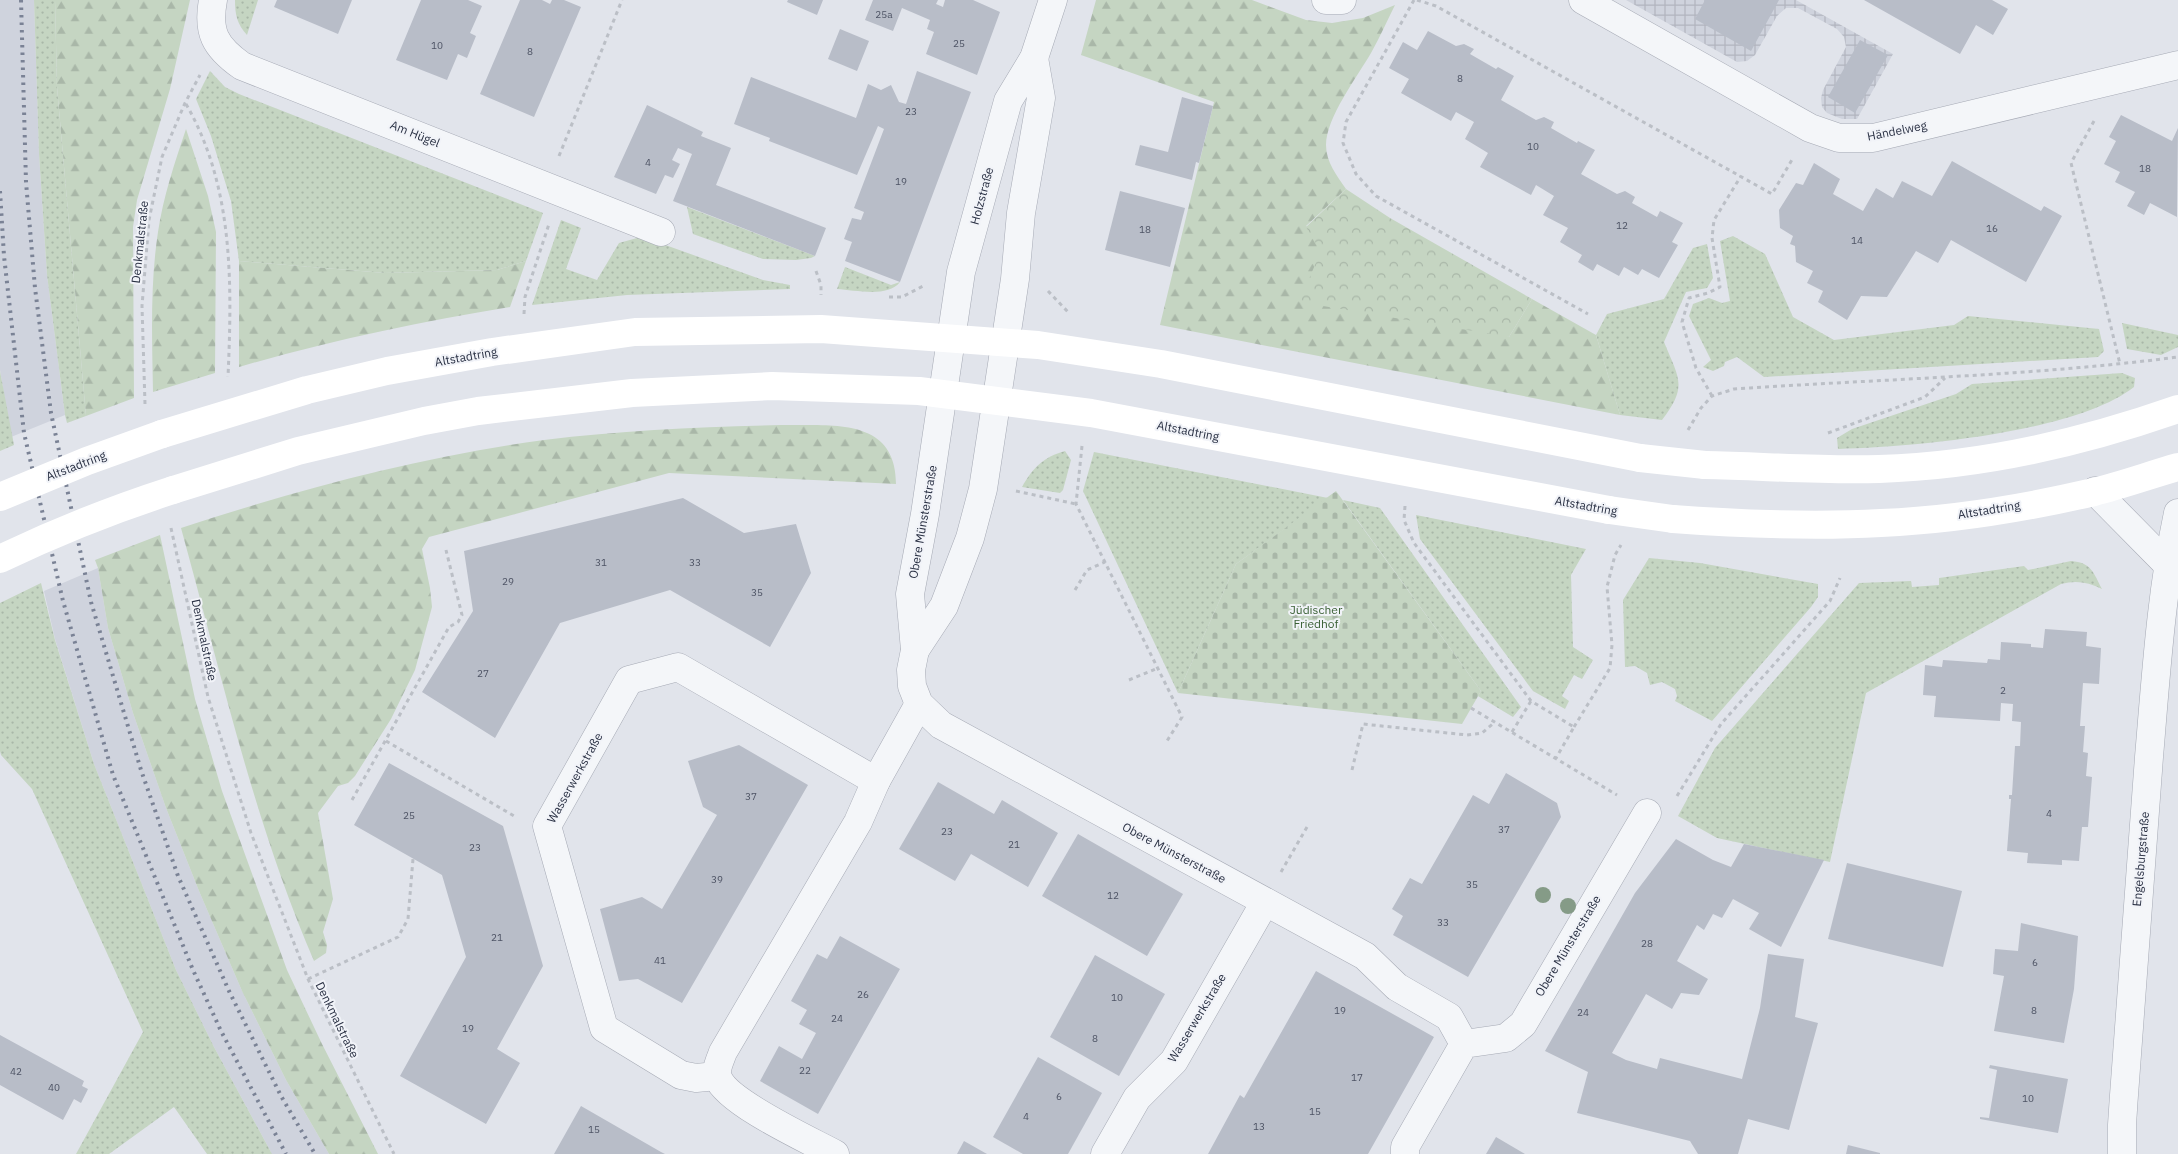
<svg xmlns="http://www.w3.org/2000/svg" width="2178" height="1154" font-family="'IBM Plex Sans',sans-serif">
<style>
.built{fill:#cfd3dd}
.industrial{fill:url(#industrial-grid)}
.grass{fill:url(#grass-dots)}
.forest{fill:url(#forest-firs)}
.cemetery{fill:url(#cemetery-stones)}
.park{fill:url(#park-crowns)}
.building{fill:#b8bdc8}
.lines{fill:none;stroke-linecap:round;stroke-linejoin:round}
.minor-casing{stroke:#a6aab5;stroke-width:29}
.path{stroke:#bbbfc6;stroke-width:3;stroke-dasharray:4 4;stroke-linecap:butt}
.minor{stroke:#f4f6f9;stroke-width:28}
.secondary{stroke:#fff;stroke-width:28}
.rail{stroke:#7a8295;stroke-width:4;stroke-dasharray:2.5 5;stroke-linecap:butt}
.secondary-bridge{stroke:#fff;stroke-width:28}
.tree{fill:#859b87}
.labels{text-anchor:middle;stroke-width:4;stroke-linejoin:round;paint-order:stroke}
.number-label{font-size:10px;fill:#4d5364}
.street-label{font-size:12px;fill:#293043;stroke:#f1f3f8}
.park-label{font-size:12px;fill:#3a6035;stroke:#f1f3f8}
</style>
<defs>
<pattern id="industrial-grid" width="8" height="8" patternUnits="userSpaceOnUse" patternTransform="scale(1.25)"><rect width="8" height="8" fill="#cfd3dd"/><path d="M0 4h8M4 0v8" fill="none" stroke="#b2b5bf"/></pattern>
<pattern id="grass-dots" width="8" height="8" patternUnits="userSpaceOnUse" patternTransform="scale(1.25)"><rect width="8" height="8" fill="#c5d5c2"/><path d="M2 2h.1M6 6h.1" fill="none" stroke="#a9b7a8" stroke-width="1.8" stroke-linecap="round"/></pattern>
<pattern id="forest-firs" width="22" height="20" patternUnits="userSpaceOnUse" patternTransform="scale(1.25)"><rect width="22" height="20" fill="#c5d5c2"/><path d="M5 1l3.5 6h-7zM16 11l3.5 6h-7z" fill="#a9b7a8"/></pattern>
<pattern id="cemetery-stones" width="16" height="16" patternUnits="userSpaceOnUse" patternTransform="scale(1.25)"><rect width="16" height="16" fill="#c5d5c2"/><path d="M2 7V4a2 2 0 0 1 4 0v3zM10 15v-3a2 2 0 0 1 4 0v3z" fill="#a9b7a8"/></pattern>
<pattern id="park-crowns" width="20" height="18" patternUnits="userSpaceOnUse" patternTransform="scale(1.25)"><rect width="20" height="18" fill="#c5d5c2"/><path d="M2 6a3 3 0 1 1 6 0M12 15a3 3 0 1 1 6 0" fill="none" stroke="#a9b7a8"/></pattern>
</defs>
<rect width="100%" height="100%" fill="#e1e4eb"/>
<g class="built">
<path d="M0,0H34L39,154L47,275L65,415L11,437L0,370Z"/>
<path d="M98,568L108,628L133,713L166,808L199,891L242,991L286,1080L329,1154H272L214,1047L176,970L94,764L55,639L44,591Z"/>
</g>
<path class="industrial" d="M1626,0H1796L1893,54L1857,119H1842L1827,113L1822,107L1821,98L1823,90L1846,47L1844,37L1837,29L1798,8H1786L1777,16L1755,55L1747,61L1737,62Z"/>
<g class="grass">
<path d="M34,0H55L57,87L86,416L67,423L65,415L47,275L39,154Z"/>
<path d="M235,0H258L247,35C237,24 235,15 235,0Z"/>
<path d="M210,71L225,87L239,94L543,213L526,261L497,270L385,273L239,261L231,201L211,136L196,99Z"/>
<path d="M687,207L815,256L811,258L796,260L763,259L693,234Z"/>
<path d="M561,220L581,228L566,269L597,280L619,243L637,238L657,242L763,280L790,285V289L627,295L532,305Z"/>
<path d="M1733,236L1765,254L1793,317L1834,340L1954,325L1968,316L2099,329L2104,351L2098,357L1764,377L1737,357L1725,362L1724,366L1713,371L1703,367L1711,360L1689,316L1693,304L1709,298L1722,303L1730,301L1720,241Z"/>
<path d="M1707,244L1713,278L1707,288L1686,292L1664,342C1679,379 1688,386 1662,420L1620,415L1596,335L1607,314L1664,299L1693,248Z"/>
<path d="M845,267L891,285L900,282C888,298 855,290 837,289Z"/>
<path d="M2122,323L2178,335V347L2161,355L2127,349Z"/>
<path d="M0,371L14,445L0,451Z"/>
<path d="M2122,373L2135,378L2134,387C2075,433 1913,447 1838,449L1837,438L1852,429L1956,394L1972,384Z"/>
<path d="M1065,451L1071,460L1063,490L1060,493L1022,487C1033,467 1044,457 1065,451Z"/>
<path d="M1094,452L1328,498L1236,564L1178,693L1083,491Z"/>
<path d="M1343,500L1380,508L1521,707L1513,717L1478,696L1481,691Z"/>
<path d="M1416,515L1586,549L1571,575L1573,647L1593,660L1582,679L1574,675L1562,696L1569,701L1565,709L1533,691L1420,539Z"/>
<path d="M1649,558L1700,563L1818,584V597L1811,607L1712,721L1675,701L1677,696L1675,689L1662,682L1650,685L1647,673L1635,666L1625,667L1623,600Z"/>
<path d="M2071,561C2092,563 2093,572 2102,589C2088,582 2076,580 2061,584L1866,693L1830,862L1717,838L1678,816L1715,748L1859,583L1911,581L1912,587L1939,585V578L2024,566L2028,570Z"/>
<path d="M41,583L55,640L94,764L176,970L214,1047L272,1154H207L174,1107L109,1154H76L143,1032L32,789L1,755L0,751V603Z"/>
</g>
<g class="forest">
<path d="M55,0H190L170,89L137,200L133,227L134,398L86,416L57,87Z"/>
<path d="M1096,0H1252L1306,20L1332,23L1363,18L1395,5C1387,21 1380,37 1371,53C1357,77 1326,118 1326,145C1326,162 1337,176 1346,189L1306,226L1509,337L1532,299L1596,335L1620,415L1160,325L1214,102L1081,55Z"/>
<path d="M186,129L208,196L216,232L215,373L153,392C152,339 150,284 158,232C163,197 175,162 186,129Z"/>
<path d="M239,261L385,273L497,270L526,261L510,307C419,322 328,341 239,367Z"/>
<path d="M781,425C830,426 896,416 896,484L669,473L429,537L422,549L430,588L432,607L415,670L391,719L355,776L348,783L338,786L318,813L333,899L323,932L327,945L326,953L314,961C254,822 221,673 181,528C300,489 420,457 544,440C623,430 702,427 781,425Z"/>
<path d="M160,535L195,699L222,791L287,970L322,1044L378,1154H329L286,1080L242,991L199,891L166,808L133,713L108,628L98,568L95,560Z"/>
</g>
<path class="cemetery" d="M1336,491L1481,691L1462,724L1178,693L1236,564Z"/>
<path class="park" d="M1346,189L1390,218L1532,299L1509,337L1299,302L1321,251L1306,227Z"/>
<g class="building">
<path d="M277,0H352L338,34L274,7Z"/>
<path d="M421,0H468L482,6L470,33L476,36L467,58L458,54L447,80L396,60Z"/>
<path d="M520,0H542L550,4L552,0H564L581,7L534,117L480,94Z"/>
<path d="M788,0H823L817,15L787,2Z"/>
<path d="M873,0H938L936,4L943,7L945,0H973L1000,12L977,75L926,54L934,32L927,29L930,20L902,8L893,31L865,20Z"/>
<path d="M1705,0H1779L1751,51L1695,19Z"/>
<path d="M1864,0H1992L2008,9L1993,35L1976,25L1960,54Z"/>
<path d="M840,29L869,41L857,71L828,59Z"/>
<path d="M1428,31L1456,46L1464,44L1474,49L1470,54L1496,69L1498,67L1514,76L1501,100L1536,120L1544,117L1554,122L1551,128L1577,143L1578,141L1595,150L1581,174L1617,194L1625,191L1635,197L1632,203L1657,217L1660,211L1683,223L1672,242L1678,245L1659,278L1642,269L1638,275L1624,267L1619,276L1597,264L1593,271L1578,262L1582,255L1560,242L1568,228L1543,215L1554,196L1536,185L1531,195L1480,167L1488,153L1465,139L1474,122L1456,112L1451,121L1401,93L1409,79L1389,68L1403,42L1417,50Z"/>
<path d="M1860,40L1888,55L1855,113L1828,97Z"/>
<path d="M917,71L971,92L900,282L845,261L852,242L844,239L852,218L861,220L864,212L854,208L884,129L878,126L857,175L769,141L770,138L734,124L751,77L856,118L868,84L881,90L891,85L899,102L906,104Z"/>
<path d="M1182,97L1213,106L1199,163L1196,162L1192,180L1135,165L1140,145L1168,152Z"/>
<path d="M647,105L703,132L701,136L731,148L716,185L826,228L815,256L673,201L692,154L678,148L672,160L680,164L673,178L665,175L656,194L614,177Z"/>
<path d="M2121,115L2172,141L2178,128L2177,217L2150,203L2144,215L2127,206L2135,192L2115,182L2120,172L2104,164L2116,141L2109,137Z"/>
<path d="M1952,161L2041,211L2044,206L2062,216L2026,282L1951,240L1938,263L1916,251L1887,297L1861,296L1847,320L1818,302L1823,291L1807,283L1813,271L1796,262L1795,246L1790,244L1793,236L1780,228L1779,210L1796,183L1803,185L1814,163L1840,179L1833,194L1863,211L1876,188L1893,198L1902,181L1932,196Z"/>
<path d="M1120,191L1185,208L1170,267L1105,250Z"/>
<path d="M683,498L744,533L796,524L811,573L770,647L670,590L560,623L495,738L422,692L473,611L464,551Z"/>
<path d="M2045,629L2087,632L2086,646L2101,648L2099,684L2083,683L2080,726H2085L2083,752L2088,753L2086,776L2092,777L2088,827H2082L2079,861L2062,860V865L2027,863L2028,853L2007,851L2011,799H2009V795H2012L2015,746H2020L2021,722L2012,721L2013,704L2001,703L2000,721L1934,717L1936,696L1923,695L1925,665L1942,667L1943,660L1987,663L1988,659L2000,660L2001,642L2031,644V647L2043,648Z"/>
<path d="M739,745L808,785L682,1003L638,979L619,981L600,909L642,897L662,909L717,815L703,807L688,761Z"/>
<path d="M389,763L503,826L543,966L497,1049L520,1063L486,1124L400,1076L466,957L442,875L354,825Z"/>
<path d="M1506,773L1557,803L1561,817L1468,977L1393,935L1403,916L1392,909L1410,878L1422,884L1473,795L1489,804Z"/>
<path d="M938,782L994,814L1002,800L1058,833L1028,887L971,854L955,881L899,849Z"/>
<path d="M1078,834L1183,894L1147,956L1042,896Z"/>
<path d="M1676,839L1713,860L1731,867L1744,844L1824,860L1781,947L1749,929L1759,913L1733,899L1722,918L1713,914L1704,930L1697,925L1677,961L1708,979L1699,995L1681,993L1672,1009L1646,994L1612,1053L1626,1060L1657,1069L1660,1058L1742,1079L1760,1008L1768,954L1804,959L1795,1017L1818,1023L1789,1130L1748,1119L1738,1154H1698L1690,1141L1577,1113L1588,1072L1545,1051L1635,893Z"/>
<path d="M1847,863L1962,891L1943,967L1828,939Z"/>
<path d="M2021,923L2078,936L2074,989L2064,1043L1994,1031L2004,976L1993,974L1995,949L2018,951Z"/>
<path d="M840,936L900,969L818,1114L760,1081L779,1046L802,1059L816,1033L799,1024L807,1010L791,1001L817,954L827,959Z"/>
<path d="M1095,955L1165,994L1119,1076L1050,1037Z"/>
<path d="M1316,971L1434,1037L1368,1154H1208L1240,1095L1244,1098Z"/>
<path d="M0,1035L84,1081L82,1086L88,1089L81,1103L74,1099L63,1120L0,1085Z"/>
<path d="M1038,1057L1102,1093L1068,1154H1023L993,1137Z"/>
<path d="M1990,1065L2068,1079L2058,1133L1980,1119V1117L1989,1118L1997,1070L1989,1068Z"/>
<path d="M581,1106L661,1152L665,1154H554Z"/>
<path d="M1496,1137L1525,1154H1486Z"/>
<path d="M964,1141L987,1154H957Z"/>
<path d="M1848,1145L1880,1153V1154H1846Z"/>
</g>
<g class="lines">
<g class="minor-casing">
<g id="minor">
<path d="M213,0C207,32 215,47 242,66L661,232"/>
<path d="M1053,0L1034,58L1008,101L961,272L925,514L910,594L915,650L911,670L912,686L919,704L941,725L1365,956L1397,987L1449,1017L1464,1044"/>
<path d="M1326,0H1342"/>
<path d="M1583,0L1810,128L1839,138H1873L2178,65"/>
<path d="M2095,491L2168,565"/>
<path d="M915,650L944,606L970,538L983,489L1015,279L1021,213L1041,98L1034,58"/>
<path d="M717,1076L696,1078L681,1075L604,1028L547,826L629,680L678,667L876,781"/>
<path d="M835,1154C809,1140 728,1103 718,1078C715,1070 720,1060 723,1052L858,822L876,781L919,704"/>
<path d="M1105,1154L1137,1098L1174,1061L1265,902"/>
<path d="M1405,1154V1147L1464,1044L1506,1038L1523,1024L1647,813"/>
<path d="M2122,1154V1125C2130,1002 2139,879 2149,757C2156,675 2161,593 2178,513"/>
</g>
</g>
<g class="path">
<path d="M1414,0L1346,122L1343,143L1356,174L1376,196L1588,314"/>
<path d="M1417,0L1436,6L1772,194L1793,158"/>
<path d="M186,104C234,187 232,284 228,377"/>
<path d="M2094,121L2071,163L2120,364"/>
<path d="M559,156L622,0"/>
<path d="M816,271L821,285V295"/>
<path d="M1048,291L1068,312"/>
<path d="M889,297H902L925,285"/>
<path d="M524,314L525,297L549,224"/>
<path d="M1712,396L1696,368L1682,322L1689,298L1708,293L1720,287L1712,238L1714,220L1741,176"/>
<path d="M145,404L142,306L149,220L162,157L185,103L200,75"/>
<path d="M1688,430L1701,408L1712,396L1734,389C1882,379 2031,376 2178,357"/>
<path d="M1828,433L1925,397L1945,378"/>
<path d="M1082,446L1076,504L1182,717L1167,741"/>
<path d="M1016,491L1076,504"/>
<path d="M1405,506L1404,520L1414,543L1531,701L1574,727L1556,758"/>
<path d="M171,528L208,697L251,833L308,979L394,1154"/>
<path d="M1075,590L1087,570L1105,562"/>
<path d="M1129,680L1158,668"/>
<path d="M1471,708L1617,795"/>
<path d="M1574,727L1610,668L1612,645L1607,587L1615,555L1621,545"/>
<path d="M1512,732L1531,701"/>
<path d="M386,741L514,816"/>
<path d="M1352,770L1363,724L1467,735L1482,733L1495,722"/>
<path d="M1677,796L1721,724L1830,601L1840,578"/>
<path d="M352,800L449,627L458,622L462,615L446,550"/>
<path d="M1281,872L1307,827"/>
<path d="M308,979L398,937L408,919L413,859"/>
</g>
<use href="#minor" class="minor"/>
<g class="secondary">
<path d="M162,434L307,390L387,371L492,352L635,332L821,329L1038,345L1161,364L1640,458"/>
<path d="M1705,465C1763,466 1821,471 1879,469C1979,466 2084,442 2178,409"/>
<path d="M173,490L298,451L424,421L478,411L632,393L772,386L919,391L1091,413L1609,510"/>
<path d="M1673,519C1742,524 1811,527 1881,523C1952,520 2025,508 2094,492C2122,485 2150,475 2178,467"/>
</g>
<g class="rail">
<path d="M21,0L26,182L35,288L51,413L91,602L141,770L178,876L229,991L281,1096L315,1154"/>
<path d="M0,191L4,256L24,433L63,601L113,775L193,970L221,1031L286,1154"/>
</g>
<g class="secondary-bridge">
<path d="M1640,458L1705,465"/>
<path d="M0,497L87,461L162,434"/>
<path d="M1609,510L1673,519"/>
<path d="M0,559C56,532 114,509 173,490"/>
</g>
</g>
<g class="tree">
<circle cx="1543" cy="895" r="8"/>
<circle cx="1568" cy="906" r="8"/>
</g>
<g class="labels">
<g class="number-label">
<text x="884" y="18">25a</text>
<text x="959" y="47">25</text>
<text x="437" y="49">10</text>
<text x="530" y="55">8</text>
<text x="1460" y="82">8</text>
<text x="911" y="115">23</text>
<text x="1533" y="150">10</text>
<text x="648" y="166">4</text>
<text x="2145" y="172">18</text>
<text x="901" y="185">19</text>
<text x="1622" y="229">12</text>
<text x="1992" y="232">16</text>
<text x="1145" y="233">18</text>
<text x="1857" y="244">14</text>
<text x="601" y="566">31</text>
<text x="695" y="566">33</text>
<text x="508" y="585">29</text>
<text x="757" y="596">35</text>
<text x="483" y="677">27</text>
<text x="2003" y="694">2</text>
<text x="751" y="800">37</text>
<text x="2049" y="817">4</text>
<text x="409" y="819">25</text>
<text x="1504" y="833">37</text>
<text x="947" y="835">23</text>
<text x="1014" y="848">21</text>
<text x="475" y="851">23</text>
<text x="717" y="883">39</text>
<text x="1472" y="888">35</text>
<text x="1113" y="899">12</text>
<text x="1443" y="926">33</text>
<text x="497" y="941">21</text>
<text x="1647" y="947">28</text>
<text x="660" y="964">41</text>
<text x="2035" y="966">6</text>
<text x="863" y="998">26</text>
<text x="1117" y="1001">10</text>
<text x="1340" y="1014">19</text>
<text x="2034" y="1014">8</text>
<text x="1583" y="1016">24</text>
<text x="837" y="1022">24</text>
<text x="468" y="1032">19</text>
<text x="1095" y="1042">8</text>
<text x="805" y="1074">22</text>
<text x="16" y="1075">42</text>
<text x="1357" y="1081">17</text>
<text x="54" y="1091">40</text>
<text x="1059" y="1100">6</text>
<text x="2028" y="1102">10</text>
<text x="1315" y="1115">15</text>
<text x="1026" y="1120">4</text>
<text x="1259" y="1130">13</text>
<text x="594" y="1133">15</text>
</g>
<g class="street-label">
<text transform="translate(1897 131) rotate(-11)" y="4">Händelweg</text>
<text transform="translate(415 134) rotate(22)" y="4">Am Hügel</text>
<text transform="translate(982 196) rotate(-75)" y="4">Holzstraße</text>
<text transform="translate(140 242) rotate(-84)" y="4">Denkmalstraße</text>
<text transform="translate(466 357) rotate(-10)" y="4">Altstadtring</text>
<text transform="translate(1188 431) rotate(11)" y="4">Altstadtring</text>
<text transform="translate(76 466) rotate(-21)" y="4">Altstadtring</text>
<text transform="translate(1586 506) rotate(10)" y="4">Altstadtring</text>
<text transform="translate(1989 510) rotate(-9)" y="4">Altstadtring</text>
<text transform="translate(923 522) rotate(-80)" y="4">Obere Münsterstraße</text>
<text transform="translate(204 640) rotate(78)" y="4">Denkmalstraße</text>
<text transform="translate(575 778) rotate(-61)" y="4">Wasserwerkstraße</text>
<text transform="translate(1174 853) rotate(28)" y="4">Obere Münsterstraße</text>
<text transform="translate(2141 859) rotate(-85)" y="4">Engelsburgstraße</text>
<text transform="translate(1568 946) rotate(-59)" y="4">Obere Münsterstraße</text>
<text transform="translate(1197 1018) rotate(-59)" y="4">Wasserwerkstraße</text>
<text transform="translate(337 1020) rotate(64)" y="4">Denkmalstraße</text>
</g>
<g class="park-label">
<text x="1316" y="614">Jüdischer<tspan x="1316" dy="14">Friedhof</tspan></text>
</g>
</g>
</svg>
